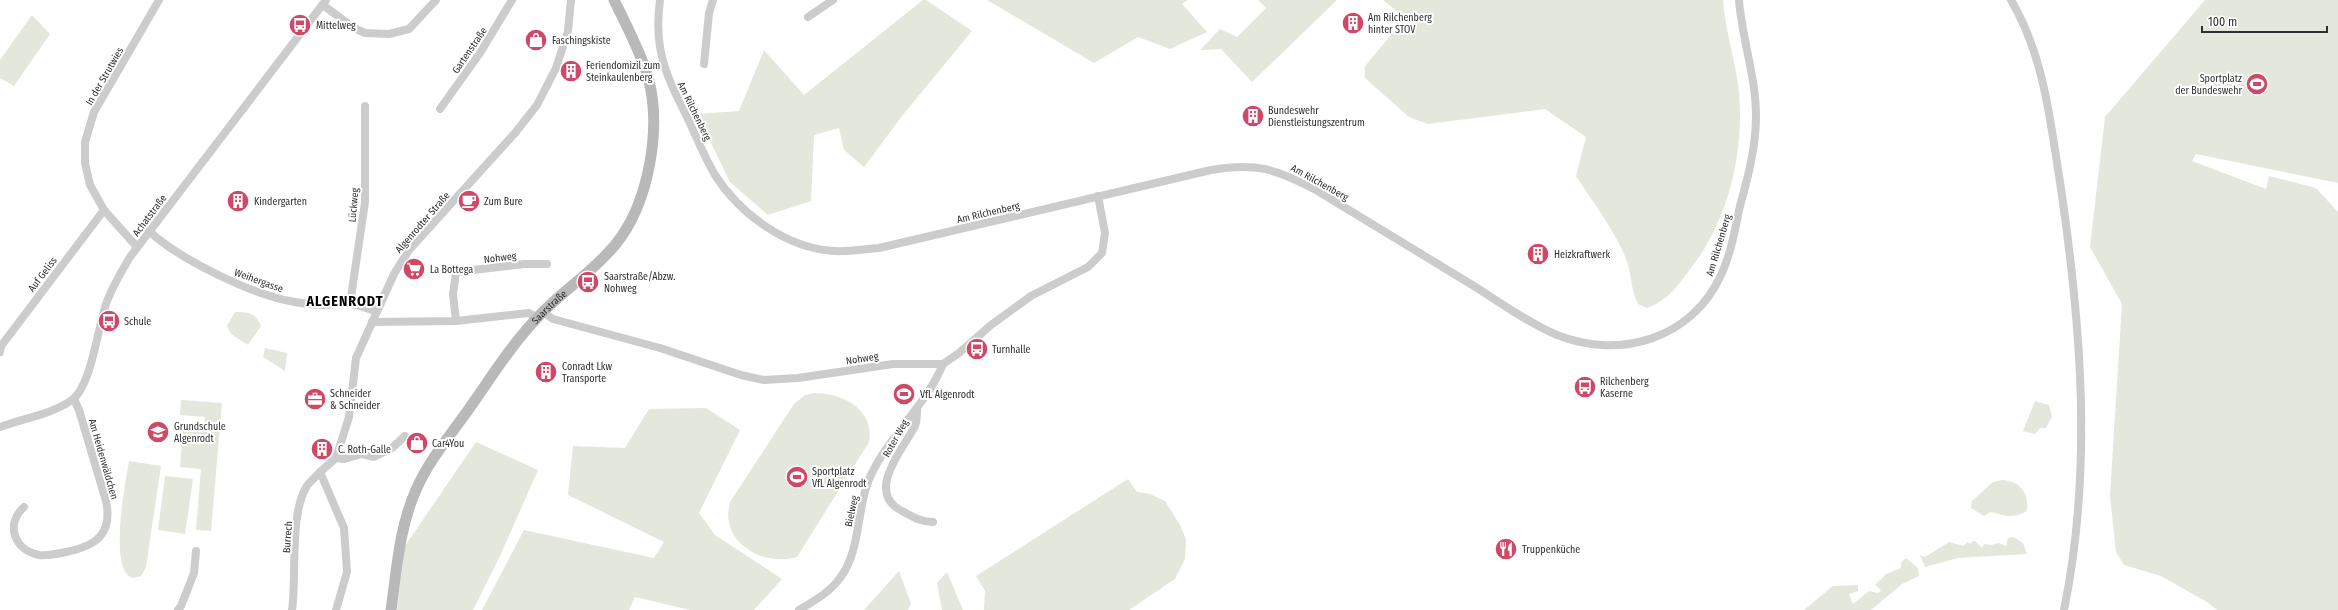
<svg xmlns="http://www.w3.org/2000/svg" width="2338" height="610" font-family="'Fira Sans Condensed',sans-serif">
<style>
.green{fill:#e4e7dc}
.lines{fill:none;stroke-linecap:round;stroke-linejoin:round}
.street{stroke:#ccc;stroke-width:8}
.secondary{stroke:#b9b9b9;stroke-width:11}
.labels{text-anchor:middle;stroke-width:4;stroke-linejoin:round;paint-order:stroke}
.poi-label{font-size:10px;fill:#2f2f2f;stroke:#fff;text-anchor:start}
.street-label{font-size:10px;fill:#2f2f2f;stroke:#fff}
.district-label{font-size:14px;font-weight:bold;letter-spacing:1px;fill:#000;stroke:#fff}
</style>
<rect width="100%" height="100%" fill="#fff"/>
<g class="green">
<path d="M923,0H926L972,31L902,116L864,167L844,150L839,128L814,135L811,201L768,215L730,182L697,114L739,111L764,50L804,95Z"/>
<path d="M987,0H1188L1182,4L1207,32L1170,49L1138,37L1094,63Z"/>
<path d="M1258,0H1337L1252,82L1221,49L1200,50L1220,29L1237,37L1266,8Z"/>
<path d="M1383,0H1723C1725,28 1734,56 1738,84C1746,146 1730,218 1691,268C1679,284 1668,301 1647,308L1638,304C1631,290 1632,279 1628,265C1620,237 1592,201 1576,176L1586,137L1545,109L1428,124L1409,117L1365,78V66L1396,29L1398,12Z"/>
<path d="M2205,0H2338V183L2196,154L2192,161L2266,189L2269,176L2316,188L2338,212V610H2217L2207,602L2161,576L2124,565L2116,552L2110,496L2122,304L2090,247L2105,117Z"/>
<path d="M32,15L50,34L14,86L0,78V60Z"/>
<path d="M235,312C249,312 256,313 261,326L248,345L231,334L227,326Z"/>
<path d="M265,348L287,353L285,371L263,357Z"/>
<path d="M814,393C842,393 875,409 869,442L797,557C762,567 719,542 730,502L794,404L805,395Z"/>
<path d="M181,400L222,403L211,531L196,530L201,469L180,467L183,429L204,431L205,417L180,415Z"/>
<path d="M2035,401L2049,405L2052,417L2046,428H2040L2035,434L2023,431Z"/>
<path d="M706,408L740,430L699,513L715,535L782,579L754,610H690L635,597L629,610H482L524,530L654,558L664,542L568,495L573,446L625,448L649,409Z"/>
<path d="M476,442L538,470L500,556L473,610H397L405,546Z"/>
<path d="M129,461L161,466L146,567L141,576L134,578C107,574 126,480 129,461Z"/>
<path d="M165,476L193,479L185,534L158,530Z"/>
<path d="M1128,479L1137,492L1150,494L1165,501L1180,525L1186,539L1185,559L1175,579L1129,610H984L985,591L976,576Z"/>
<path d="M2002,480C2021,481 2029,494 2027,511C2011,520 2006,515 1990,512L1984,516L1971,508L1972,501L1993,482Z"/>
<path d="M2013,537L2023,543L2027,554L1958,558L1925,567L1920,555L1925,557L1949,542L1964,546L1967,542L1971,544L1972,541H1975L1982,548L1984,544L1991,545L1999,543L2006,546L2008,538Z"/>
<path d="M1906,558L1918,568L1919,576L1902,584L1871,610H1804L1833,586L1858,585V591L1849,594L1853,604L1869,591L1878,593L1881,590L1875,585L1886,574L1901,568V563Z"/>
<path d="M899,571L911,604L908,610H864Z"/>
<path d="M947,572L963,610H942L937,583Z"/>
</g>
<g class="lines">
<g class="street">
<path d="M660,0C653,51 667,77 689,121C697,139 705,158 715,175C740,214 786,248 834,251C848,252 864,249 879,248L1211,170C1256,162 1276,169 1316,190C1367,221 1418,252 1469,283C1497,300 1526,322 1557,335C1620,360 1692,339 1721,275C1731,254 1735,229 1740,206C1748,177 1756,147 1756,116C1756,77 1742,39 1739,0"/>
<path d="M2011,0C2044,56 2050,120 2060,182C2081,324 2093,468 2064,610"/>
<path d="M323,5L354,28L365,33L389,34L409,29L436,0"/>
<path d="M808,17L833,0"/>
<path d="M704,64L709,13L713,0"/>
<path d="M440,109L480,53L512,0"/>
<path d="M149,231C179,259 254,296 295,302C304,304 313,305 322,305C331,305 341,303 349,304C358,304 367,309 376,311"/>
<path d="M137,247L104,210L90,185L85,163V142L94,112L159,0"/>
<path d="M350,304L365,202V106"/>
<path d="M543,312L553,319L660,348L741,375L764,380L798,378L893,364H943L959,353L991,325L1031,296L1088,267L1102,253L1105,233L1098,196"/>
<path d="M456,321L453,294L456,272L524,264H547"/>
<path d="M372,322L456,321L529,313L537,318"/>
<path d="M0,352L1,346L104,210"/>
<path d="M917,410C917,415 917,421 915,426C904,448 864,492 902,511C913,517 921,522 933,522"/>
<path d="M0,427C24,418 50,415 72,400C91,387 98,327 106,304C112,287 121,272 130,257L326,0"/>
<path d="M336,458L344,459L362,454L374,457L392,448L405,436"/>
<path d="M24,507C5,524 14,550 39,555C48,556 57,554 66,552C96,546 113,534 106,501L79,410L74,399"/>
<path d="M178,610L181,606L194,573L196,551"/>
<path d="M292,610C297,576 289,514 307,486C310,481 316,477 320,472"/>
<path d="M336,610L347,572L344,528L320,472L336,458L349,417L356,358L394,274L409,250L515,133L537,105L556,68L568,31L571,0"/>
<path d="M799,610C814,601 830,592 840,578C859,553 857,517 866,488C879,445 925,409 943,364"/>
</g>
<path class="secondary" id="s1" d="M391,610C397,569 399,528 416,490C428,462 448,438 466,413C489,381 510,346 538,317C562,291 592,273 615,245C649,204 662,128 648,77C640,51 626,24 614,0"/>
</g>
<defs>
<g id="building-disc" transform="scale(1.15)"><circle r="9.5" fill="#cf4867" stroke="#fff"/><path d="M-4-6H4V6H1V3H-1V6H-4ZM-2.5-4.3h1.7v1.8h-1.7ZM.8-4.3h1.7v1.8H.8ZM-2.5-1h1.7V.8h-1.7ZM.8-1h1.7V.8H.8Z" fill="#fff"/></g>
<g id="bus-disc" transform="scale(1.15)"><circle r="9.5" fill="#cf4867" stroke="#fff"/><path d="M-5-6H5V4H4V6H2V4H-2V6H-4V4H-5ZM-3.5-4V0h7V-4ZM-3.5 1.2v1.5H-2V1.2ZM2 1.2v1.5H3.5V1.2Z" fill="#fff"/></g>
<g id="shop-disc" transform="scale(1.15)"><circle r="9.5" fill="#cf4867" stroke="#fff"/><path d="M-5-2.5h2.3a2.7 3.5 0 0 1 5.4 0H5L5.5 6h-11ZM-1.5-2.5h3a1.5 2.3 0 0 0-3 0Z" fill="#fff"/></g>
<g id="stadium-disc" transform="scale(1.15)"><circle r="9.5" fill="#cf4867" stroke="#fff"/><path d="M0-5a6.5 5 0 1 0 0 10a6.5 5 0 1 0 0-10ZM-3.5-1.8h7v3.6h-7Z" fill="#fff"/></g>
<g id="cafe-disc" transform="scale(1.15)"><circle r="9.5" fill="#cf4867" stroke="#fff"/><path d="M-5.5-4.5H6V0H3Q3 3.5 0 3.5H-2.5Q-5.5 3.5-5.5 0ZM3-3.2v2h1.7v-2ZM-6 4.5H4V6H-6Z" fill="#fff"/></g>
<g id="supermarket-disc" transform="scale(1.15)"><circle r="9.5" fill="#cf4867" stroke="#fff"/><path d="M-6-5.5h2.5l.6 2H6L4.5 2H-2.5L-4.4-4H-6ZM-1.5 3.2a1.3 1.3 0 1 0 .1 0ZM3 3.2a1.3 1.3 0 1 0 .1 0Z" fill="#fff"/></g>
<g id="office-disc" transform="scale(1.15)"><circle r="9.5" fill="#cf4867" stroke="#fff"/><path d="M-6-3h4V-5.5h4V-3h4V5H-6ZM-1-4.5V-3h2v-1.5ZM-6 0V1H6V0Z" fill="#fff"/></g>
<g id="school-disc" transform="scale(1.15)"><circle r="9.5" fill="#cf4867" stroke="#fff"/><path d="M0-5L7-2L0 1L-7-2ZM-4 1L0 2.5L4 1V4Q0 6-4 4Z" fill="#fff"/></g>
<g id="restaurant-disc" transform="scale(1.15)"><circle r="9.5" fill="#cf4867" stroke="#fff"/><path d="M-5-6h1v4h1v-4h1v4h1v-4h1v5L-1.5 .5V6h-2V.5L-5-1ZM5-6V6H3V1.5H1.5Q1.5-4 5-6Z" fill="#fff"/></g>
</defs>
<g fill-rule="evenodd">
<use href="#building-disc" x="1353" y="23"/>
<use href="#bus-disc" x="300" y="25"/>
<use href="#shop-disc" x="536" y="40"/>
<use href="#building-disc" x="571" y="71"/>
<use href="#stadium-disc" x="2257" y="84"/>
<use href="#building-disc" x="1253" y="116"/>
<use href="#building-disc" x="238" y="201"/>
<use href="#cafe-disc" x="469" y="201"/>
<use href="#building-disc" x="1538" y="254"/>
<use href="#supermarket-disc" x="414" y="269"/>
<use href="#bus-disc" x="588" y="282"/>
<use href="#bus-disc" x="109" y="321"/>
<use href="#bus-disc" x="977" y="349"/>
<use href="#building-disc" x="546" y="372"/>
<use href="#bus-disc" x="1585" y="387"/>
<use href="#stadium-disc" x="904" y="394"/>
<use href="#office-disc" x="315" y="399"/>
<use href="#school-disc" x="158" y="432"/>
<use href="#shop-disc" x="417" y="443"/>
<use href="#building-disc" x="322" y="449"/>
<use href="#stadium-disc" x="797" y="477"/>
<use href="#restaurant-disc" x="1506" y="549"/>
</g>
<g class="labels">
<g class="poi-label">
<text x="1368" y="21">Am Rilchenberg<tspan x="1368" dy="12">hinter STOV</tspan></text>
<text x="316" y="29">Mittelweg</text>
<text x="552" y="44">Faschingskiste</text>
<text x="586" y="69">Feriendomizil zum<tspan x="586" dy="12">Steinkaulenberg</tspan></text>
<text x="2242" y="82" text-anchor="end">Sportplatz<tspan x="2242" dy="12">der Bundeswehr</tspan></text>
<text x="1268" y="114">Bundeswehr<tspan x="1268" dy="12">Dienstleistungszentrum</tspan></text>
<text x="254" y="205">Kindergarten</text>
<text x="484" y="205">Zum Bure</text>
<text x="1554" y="258">Heizkraftwerk</text>
<text x="430" y="273">La Bottega</text>
<text x="604" y="280">Saarstraße/Abzw.<tspan x="604" dy="12">Nohweg</tspan></text>
<text x="124" y="325">Schule</text>
<text x="992" y="353">Turnhalle</text>
<text x="562" y="370">Conradt Lkw<tspan x="562" dy="12">Transporte</tspan></text>
<text x="1600" y="385">Rilchenberg<tspan x="1600" dy="12">Kaserne</tspan></text>
<text x="330" y="397">Schneider<tspan x="330" dy="12">&amp; Schneider</tspan></text>
<text x="920" y="398">VfL Algenrodt</text>
<text x="174" y="430">Grundschule<tspan x="174" dy="12">Algenrodt</tspan></text>
<text x="432" y="447">Car4You</text>
<text x="338" y="453">C. Roth-Galle</text>
<text x="812" y="475">Sportplatz<tspan x="812" dy="12">VfL Algenrodt</tspan></text>
<text x="1522" y="553">Truppenküche</text>
</g>
<g class="street-label">
<text transform="translate(469 50) rotate(-56)" y="4">Gartenstraße</text>
<text transform="translate(104 76) rotate(-60)" y="4">In der Strutwies</text>
<text transform="translate(695 111) rotate(64)" y="4">Am Rilchenberg</text>
<text transform="translate(1320 182) rotate(29)" y="4">Am Rilchenberg</text>
<text transform="translate(353 205) rotate(-85)" y="4">Lückweg</text>
<text transform="translate(988 212) rotate(-13)" y="4">Am Rilchenberg</text>
<text transform="translate(149 215) rotate(-53)" y="4">Achatstraße</text>
<text transform="translate(422 222) rotate(-49)" y="4">Algenrodter Straße</text>
<text transform="translate(1718 245) rotate(-73)" y="4">Am Rilchenberg</text>
<text transform="translate(500 257) rotate(-7)" y="4">Nohweg</text>
<text transform="translate(42 274) rotate(-53)" y="4">Auf Geliss</text>
<text transform="translate(259 280) rotate(20)" y="4">Weihergasse</text>
<text dy="4" stroke="none"><textPath href="#s1" startOffset="350">Saarstraße</textPath></text>
<text transform="translate(862 358) rotate(-9)" y="4">Nohweg</text>
<text transform="translate(895 438) rotate(-61)" y="4">Roter Weg</text>
<text transform="translate(104 459) rotate(74)" y="4">Am Heidenwäldchen</text>
<text transform="translate(851 511) rotate(-78)" y="4">Bielweg</text>
<text transform="translate(287 537) rotate(-86)" y="4">Burrech</text>
</g>
<g class="district-label">
<text x="345" y="306">ALGENRODT</text>
</g>
</g>
<path d="M2202 26v6h125v-6" fill="none" stroke="#2f2f2f" stroke-width="2"/>
<text x="2208" y="26" font-size="12" fill="#2f2f2f" stroke="#ffffff" stroke-width="3" paint-order="stroke">100 m</text>
</svg>
